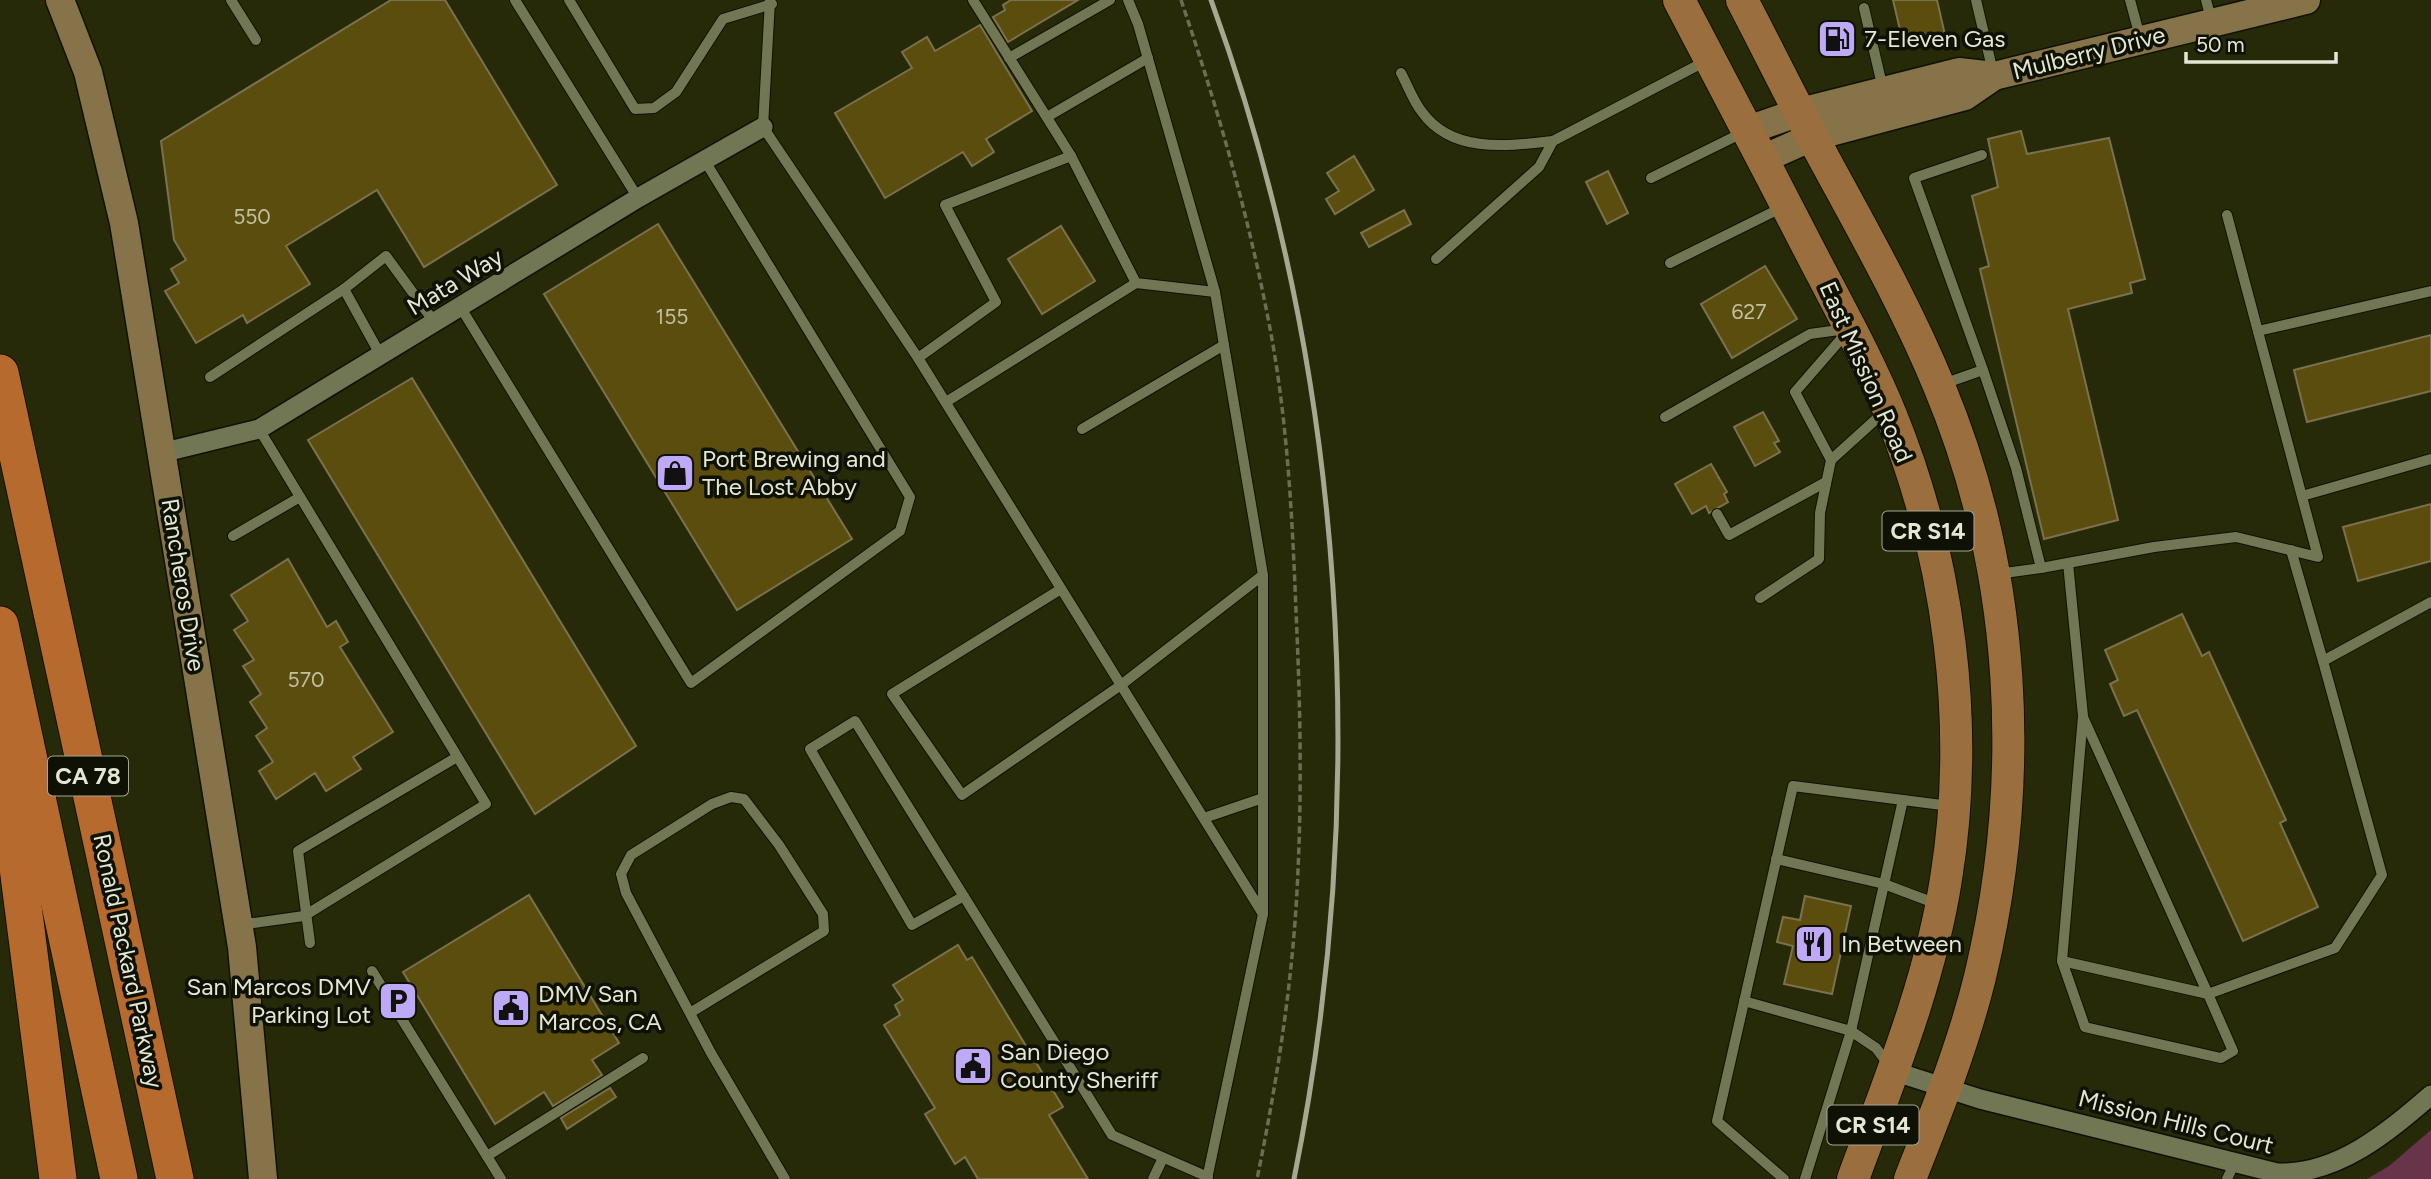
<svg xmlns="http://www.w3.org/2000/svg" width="2431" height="1179" font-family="Figtree,sans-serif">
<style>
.green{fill:#673449}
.building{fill:#5b4d0d;stroke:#7a724f;stroke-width:2}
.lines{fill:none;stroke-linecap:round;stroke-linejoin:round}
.service-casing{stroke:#0f1200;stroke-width:12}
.minor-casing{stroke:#0f1200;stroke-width:22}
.secondary-casing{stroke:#0f1200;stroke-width:31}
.primary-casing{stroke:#0f1200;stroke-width:34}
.motorway-casing{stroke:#0f1200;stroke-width:39}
.path{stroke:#6a6e52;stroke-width:3.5;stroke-dasharray:7 3.5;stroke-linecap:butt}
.service{stroke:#717755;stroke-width:10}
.minor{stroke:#717755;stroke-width:19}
.secondary{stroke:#867349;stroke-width:28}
.primary{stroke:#9b6f3d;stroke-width:32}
.motorway{stroke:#b76a2d;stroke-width:37}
.rail{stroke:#a5a992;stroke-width:5}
.labels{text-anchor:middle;stroke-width:7;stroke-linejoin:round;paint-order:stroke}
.number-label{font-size:21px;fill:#c1c0a2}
.shield{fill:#0f1105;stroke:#a3a796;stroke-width:2}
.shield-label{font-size:23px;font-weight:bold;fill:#e3e7d4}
.poi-label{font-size:24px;fill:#e3e7d4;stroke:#0f1105;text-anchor:start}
.street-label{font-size:24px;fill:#e3e7d4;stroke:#0f1105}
</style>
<rect width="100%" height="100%" fill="#262a09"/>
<path class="green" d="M2431,1130V1179H2367L2389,1166Z"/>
<g class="building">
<path d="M391,0H445L557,185L424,267L377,190L286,246L310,284L247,323L243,315L196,343L165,291L179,283L171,269L186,260L174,240L161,141Z"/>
<path d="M1011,0H1078L1008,42L993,17L1005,10L1003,5Z"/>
<path d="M1893,0H1937L1945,35L1904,47Z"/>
<path d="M980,25L1032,111L986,139L994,152L972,166L963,152L885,198L835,113L912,68L902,52L927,37L935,51Z"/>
<path d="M2021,131L2027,154L2109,138L2145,279L2130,283L2132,293L2068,309L2118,520L2044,539L1980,269L1989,266L1972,196L1998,187L1988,139Z"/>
<path d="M1354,156L1374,190L1335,214L1326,199L1339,191L1327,173Z"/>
<path d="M1608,171L1628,213L1607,224L1586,182Z"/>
<path d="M1404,210L1411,224L1369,247L1361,233Z"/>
<path d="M658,224L852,539L737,610L544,294Z"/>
<path d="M1061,226L1095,281L1042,314L1008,259Z"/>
<path d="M1765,266L1797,319L1732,358L1701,304Z"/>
<path d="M2431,335V391L2307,422L2294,370Z"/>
<path d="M412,378L636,746L535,814L308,440Z"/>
<path d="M1763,412L1779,441L1774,443L1780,452L1755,466L1734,427Z"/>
<path d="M1711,464L1727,492L1724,494L1728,502L1709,513L1706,506L1692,514L1675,484Z"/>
<path d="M2431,504V561L2358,581L2343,527Z"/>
<path d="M288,559L327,627L336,621L348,642L340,647L393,732L353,757L361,769L326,791L315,773L276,799L259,771L273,762L256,736L267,728L250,702L261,694L243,666L254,660L234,630L248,621L231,595Z"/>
<path d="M2182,614L2202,656L2209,652L2286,820L2280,823L2318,907L2243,941L2137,710L2124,716L2110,684L2118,680L2105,650Z"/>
<path d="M529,895L619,1043L592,1060L602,1075L553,1106L544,1092L495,1124L403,972Z"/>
<path d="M1805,896L1851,906L1832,994L1784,984L1793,946L1777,942L1783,917L1800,920Z"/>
<path d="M958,945L967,960L972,957L1063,1107L1049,1115L1088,1179H978L965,1157L955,1164L925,1114L935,1108L884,1025L900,1015L895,1005L903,1000L893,985Z"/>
<path d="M610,1088L616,1097L567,1129L561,1118Z"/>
</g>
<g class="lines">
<g class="service-casing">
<g id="service">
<path d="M231,0L256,40"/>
<path d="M515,0L638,198"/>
<path d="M569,0L635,109L654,108L676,92L723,19L772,4"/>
<path d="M770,0L763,127L918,358L996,302L945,205L1071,156L1136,283L1215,292"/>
<path d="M973,0L1071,156"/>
<path d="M1128,0L1138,24L1215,292L1263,575V914"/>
<path d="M1976,0L1993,72"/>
<path d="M2130,0L2140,37"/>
<path d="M2206,0L2211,19"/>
<path d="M1864,8L1883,89"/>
<path d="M1009,58L1110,0"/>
<path d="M1401,73C1408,86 1413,101 1422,112C1452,154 1508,146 1553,141"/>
<path d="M1047,117L1148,58"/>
<path d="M1651,178L1744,132"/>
<path d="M1436,259L1539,167L1553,141L1706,61"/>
<path d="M1670,263L1783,207"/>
<path d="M461,308L691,683L900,531L910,497L705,161"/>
<path d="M1848,331L1795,392L1831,460L1884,412"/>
<path d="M2258,331L2431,291"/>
<path d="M381,356L344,289L386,256L435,323"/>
<path d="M918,358L1263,914L1207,1179"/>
<path d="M1983,370L2016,468L2041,568L1997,574"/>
<path d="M210,377L344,289"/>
<path d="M1943,384L1983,370L1914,178L1982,155"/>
<path d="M946,402L1136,283"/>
<path d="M1665,417L1810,334L1846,329"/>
<path d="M1082,429L1224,345"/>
<path d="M2302,496L2431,459"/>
<path d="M1717,514L1729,535L1826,482"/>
<path d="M233,536L300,497"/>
<path d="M2291,550L2323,661L2431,602"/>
<path d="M2068,563L2083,716L2062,961L2085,1027L2221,1058L2233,1051L2208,994L2335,948L2382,875L2323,661"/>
<path d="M2041,568L2154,547L2236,537L2318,557L2227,215"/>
<path d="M1061,589L892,694L962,795L1121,685L1263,575"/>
<path d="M1760,598L1819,559L1820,513L1831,460"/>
<path d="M1204,818L1263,798"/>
<path d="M1776,859L1884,884L1937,904"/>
<path d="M964,896L912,925L810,749L855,721L1112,1135L1208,1177"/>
<path d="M239,925L304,916L486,804L259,429"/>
<path d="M310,943L298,851L457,757"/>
<path d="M2062,961L2208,994L2083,717"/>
<path d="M372,971L501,1179"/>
<path d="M1744,1001L1851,1031L1903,800"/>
<path d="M690,1013L824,931L823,914L779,845L744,799L731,797L712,804L631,855L621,874L626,893L711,1053L785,1179"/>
<path d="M487,1156L643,1058"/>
<path d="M1153,1179L1163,1158"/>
<path d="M1784,1179L1717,1121L1793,786L1950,806"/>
<path d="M1805,1179L1851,1031L1876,1048L1888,1064"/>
<path d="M2227,1179L2234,1164"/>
</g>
</g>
<g class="minor-casing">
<g id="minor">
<path d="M161,453L259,429L638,198L763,127"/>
<path d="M1893,1071L1980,1099L2277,1173C2338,1175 2388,1132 2431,1095"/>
</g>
</g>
<g class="secondary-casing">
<g id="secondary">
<path d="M60,0L88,72L124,223L242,947L263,1179"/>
<path d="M1748,130L1800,112L1959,72L1994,76L2306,0"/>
<path d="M1763,159L1812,137L1965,96L1994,76"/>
</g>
</g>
<g class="primary-casing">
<g id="primary">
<path d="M1679,0C1724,86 1769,171 1813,257C1840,309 1869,361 1891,415C1949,558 1971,726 1946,879C1930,982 1889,1081 1853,1179"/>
<path d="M1742,0C1766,46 1789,93 1814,140C1857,220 1904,301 1939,386C2017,573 2027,780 1980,977C1963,1046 1936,1113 1910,1179"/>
</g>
</g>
<g class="motorway-casing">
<g id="motorway">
<path d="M0,373L175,1179"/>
<path d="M0,625L119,1179"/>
<path d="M0,727L58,1179"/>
</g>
</g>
<path class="path" d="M1181,0C1216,103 1246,206 1267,313C1287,411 1292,511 1296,611C1300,697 1302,784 1298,870C1294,973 1278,1077 1257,1179"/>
<use href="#service" class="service"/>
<use href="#minor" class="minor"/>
<use href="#secondary" class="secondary"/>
<use href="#primary" class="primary"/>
<use href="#motorway" class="motorway"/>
<path class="rail" d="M1211,0C1347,373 1372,791 1294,1179"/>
</g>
<defs>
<g id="fuel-square" transform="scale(2.0125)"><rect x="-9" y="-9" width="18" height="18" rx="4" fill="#bda9f5" stroke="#0f1105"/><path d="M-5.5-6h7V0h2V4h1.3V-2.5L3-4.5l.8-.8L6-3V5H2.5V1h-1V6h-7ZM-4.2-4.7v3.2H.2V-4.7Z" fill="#111"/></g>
<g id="shop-square" transform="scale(2.0125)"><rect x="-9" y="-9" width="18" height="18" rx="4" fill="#bda9f5" stroke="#0f1105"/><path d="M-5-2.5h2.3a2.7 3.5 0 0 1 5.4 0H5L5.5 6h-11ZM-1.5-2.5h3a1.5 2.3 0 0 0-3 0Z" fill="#111"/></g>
<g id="restaurant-square" transform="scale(2.0125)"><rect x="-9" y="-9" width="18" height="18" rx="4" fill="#bda9f5" stroke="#0f1105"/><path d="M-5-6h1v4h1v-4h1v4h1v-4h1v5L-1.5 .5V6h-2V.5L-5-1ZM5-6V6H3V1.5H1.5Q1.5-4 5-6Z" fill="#111"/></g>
<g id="parking-square" transform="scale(2.0125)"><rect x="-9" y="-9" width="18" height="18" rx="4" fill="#bda9f5" stroke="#0f1105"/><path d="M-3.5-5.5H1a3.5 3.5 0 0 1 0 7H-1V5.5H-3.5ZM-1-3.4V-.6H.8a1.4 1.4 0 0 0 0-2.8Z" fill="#111"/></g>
<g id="civic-square" transform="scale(2.0125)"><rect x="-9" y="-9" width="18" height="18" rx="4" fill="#bda9f5" stroke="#0f1105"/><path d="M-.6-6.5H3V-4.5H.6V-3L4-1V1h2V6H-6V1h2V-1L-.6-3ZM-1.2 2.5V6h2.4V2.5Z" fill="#111"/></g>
</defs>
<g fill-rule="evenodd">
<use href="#fuel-square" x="1837" y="39"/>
<use href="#shop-square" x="675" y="473"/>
<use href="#restaurant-square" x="1814" y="944"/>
<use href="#parking-square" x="398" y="1001"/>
<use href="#civic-square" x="511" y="1008"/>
<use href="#civic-square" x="973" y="1066"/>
</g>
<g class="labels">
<g class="number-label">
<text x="252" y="224">550</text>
<text x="1749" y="319">627</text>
<text x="672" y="324">155</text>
<text x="306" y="687">570</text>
</g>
<g class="shield">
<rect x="1882.5" y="511.5" width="91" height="39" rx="5"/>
<rect x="48" y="756.5" width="80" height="39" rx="5"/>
<rect x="1827.5" y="1105.5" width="91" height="39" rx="5"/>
</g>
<g class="shield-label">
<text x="1928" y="539">CR S14</text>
<text x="88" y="784">CA 78</text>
<text x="1873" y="1133">CR S14</text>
</g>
<g class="poi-label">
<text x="1864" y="47">7-Eleven Gas</text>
<text x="702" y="467">Port Brewing and<tspan x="702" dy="28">The Lost Abby</tspan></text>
<text x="1841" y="952">In Between</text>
<text x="371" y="995" text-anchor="end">San Marcos DMV<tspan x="371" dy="28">Parking Lot</tspan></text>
<text x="538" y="1002">DMV San<tspan x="538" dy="28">Marcos, CA</tspan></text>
<text x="1000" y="1060">San Diego<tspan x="1000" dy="28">County Sheriff</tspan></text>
</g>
<g class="street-label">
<text transform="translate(2089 53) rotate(-14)" y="8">Mulberry Drive</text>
<text transform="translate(455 282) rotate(-31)" y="8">Mata Way</text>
<text transform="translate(1866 372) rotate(66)" y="8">East Mission Road</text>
<text transform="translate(183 585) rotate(81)" y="8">Rancheros Drive</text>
<text transform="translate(128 961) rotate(78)" y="8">Ronald Packard Parkway</text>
<text transform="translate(2176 1122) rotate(14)" y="8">Mission Hills Court</text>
</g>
</g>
<path d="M2186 52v10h150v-10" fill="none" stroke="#e3e7d4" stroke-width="3.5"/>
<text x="2196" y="52" font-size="21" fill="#e3e7d4" stroke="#0f1105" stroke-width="5" paint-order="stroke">50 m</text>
</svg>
